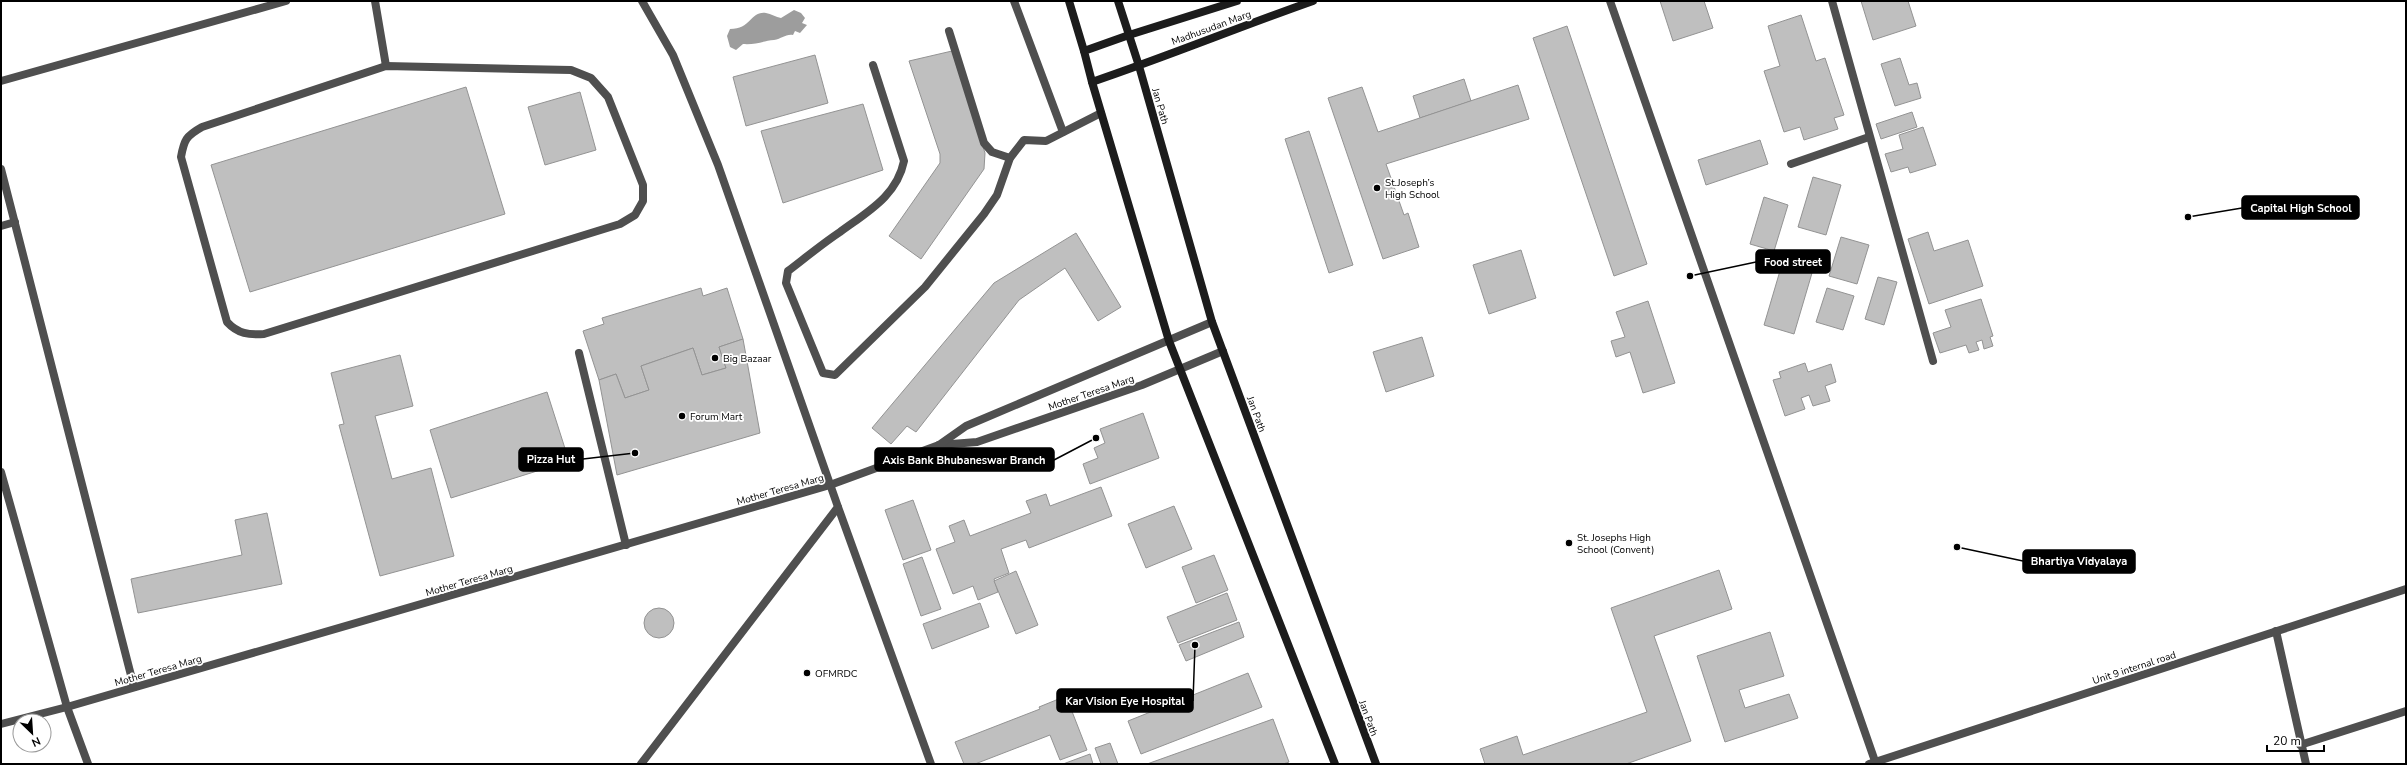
<svg xmlns="http://www.w3.org/2000/svg" width="2407" height="765" font-family="'Nunito Sans',sans-serif">
<style>
.water{fill:#9d9d9d}
.building{fill:#bfbfbf;stroke:#939393}
.lines{fill:none;stroke-linecap:round;stroke-linejoin:round}
.service{stroke:#4f4f4f;stroke-width:8}
.minor{stroke:#4f4f4f;stroke-width:8}
.tertiary{stroke:#4f4f4f;stroke-width:8}
.secondary{stroke:#1c1c1c;stroke-width:8}
.poi-dot{fill:#000;stroke:#fff;stroke-width:1.5}
.labels{text-anchor:middle;stroke-width:3.5;stroke-linejoin:round;paint-order:stroke}
.street-label{font-size:10px;fill:#000;stroke:#fff}
.poi-label{font-size:10px;fill:#000;stroke:#fff;text-anchor:start}
.leader{fill:none;stroke:#000;stroke-width:1.5}
.callout-dot{fill:#000;stroke:#fff;stroke-width:1.5}
.callout{fill:#000;stroke:#000;stroke-width:1.5}
.callout-label{font-size:11px;text-anchor:middle;font-weight:bold;fill:#fff}
</style>
<rect width="100%" height="100%" fill="#fff"/>
<path class="water" d="M794,10L801,13L805,18L802,23L807,25L800,33L795,31L793,35C785,34 782,39 774,40C763,41 755,45 743,44L736,50L730,47L727,36L730,29C752,29 750,11 766,13C771,14 776,17 781,18Z"/>
<g class="building">
<path d="M1660,1H1704L1713,28L1673,41Z"/>
<path d="M1861,1H1908L1916,26L1873,40Z"/>
<path d="M1801,15L1816,61L1825,58L1844,115L1834,118L1838,129L1804,140L1800,127L1784,132L1764,71L1780,66L1768,26Z"/>
<path d="M1567,26L1647,264L1614,276L1533,38Z"/>
<path d="M952,51L985,153L984,169L921,259L889,236L940,163V154L909,61Z"/>
<path d="M815,55L828,103L746,126L733,77Z"/>
<path d="M1900,58L1909,85L1917,83L1921,98L1895,106L1881,64Z"/>
<path d="M1464,79L1471,101L1420,118L1413,96Z"/>
<path d="M1518,85L1529,119L1386,164L1404,215L1408,213L1419,247L1383,259L1328,98L1362,87L1378,132Z"/>
<path d="M466,87L505,214L250,292L211,165Z"/>
<path d="M580,92L596,150L545,165L528,107Z"/>
<path d="M863,104L883,170L783,203L761,131Z"/>
<path d="M1912,112L1917,127L1881,139L1876,124Z"/>
<path d="M1923,127L1936,165L1910,173L1908,167L1891,172L1885,154L1903,149L1899,135Z"/>
<path d="M1309,131L1353,265L1329,273L1285,139Z"/>
<path d="M1760,140L1768,164L1706,185L1698,160Z"/>
<path d="M1813,177L1841,185L1826,235L1798,227Z"/>
<path d="M1764,197L1788,205L1774,251L1750,244Z"/>
<path d="M1928,232L1934,251L1968,240L1983,286L1929,304L1908,239Z"/>
<path d="M1076,233L1121,307L1098,321L1065,268L1019,300L916,432L907,426L891,444L872,428L994,283Z"/>
<path d="M1841,237L1869,245L1857,284L1829,276Z"/>
<path d="M1521,250L1536,298L1489,314L1473,265Z"/>
<path d="M1782,264L1812,273L1794,334L1764,325Z"/>
<path d="M1878,277L1897,282L1884,325L1865,319Z"/>
<path d="M701,288L703,296L727,288L743,339L719,347L726,368L702,375L693,348L641,366L649,390L625,398L616,374L599,380L583,331L604,324L602,318Z"/>
<path d="M1827,288L1854,296L1843,330L1816,322Z"/>
<path d="M1981,299L1993,336L1990,337L1993,346L1984,349L1982,340L1976,342L1979,350L1969,353L1966,345L1940,353L1933,333L1951,327L1945,310Z"/>
<path d="M1648,301L1675,383L1643,393L1630,352L1616,357L1611,341L1625,337L1616,312Z"/>
<path d="M1422,337L1434,376L1386,392L1373,352Z"/>
<path d="M743,339L760,433L617,475L599,380L616,374L625,398L649,390L641,366L693,348L702,375L726,368L719,347Z"/>
<path d="M400,355L413,406L375,416L392,479L431,468L454,556L380,576L339,425L344,424L331,373Z"/>
<path d="M1805,363L1808,372L1831,364L1836,382L1825,386L1830,401L1813,406L1809,395L1801,398L1805,409L1785,416L1773,380L1781,378L1779,372Z"/>
<path d="M547,392L569,461L451,498L430,430Z"/>
<path d="M1143,413L1159,458L1090,484L1083,464L1098,458L1094,448L1105,443L1100,429Z"/>
<path d="M1101,487L1112,516L1029,548L1026,540L1001,549L1009,573L994,579L998,592L978,600L973,586L953,594L936,549L955,542L949,526L964,520L970,536L1031,513L1026,501L1046,494L1050,506Z"/>
<path d="M913,500L931,550L903,560L885,510Z"/>
<path d="M1174,506L1192,549L1146,568L1128,524Z"/>
<path d="M267,513L282,584L138,613L131,579L242,555L235,520Z"/>
<path d="M1214,555L1228,590L1196,603L1182,567Z"/>
<path d="M922,557L941,609L921,616L903,564Z"/>
<path d="M1719,570L1732,609L1654,636L1691,741L1626,764H1485L1480,749L1517,736L1523,755L1647,712L1611,608Z"/>
<path d="M1016,571L1038,625L1016,634L994,581Z"/>
<path d="M1227,593L1237,620L1178,643L1167,617Z"/>
<path d="M980,603L989,627L932,649L923,624Z"/>
<circle cx="659" cy="623" r="15"/>
<path d="M1239,622L1244,637L1186,661L1179,645Z"/>
<path d="M1770,632L1784,676L1739,690L1745,708L1789,694L1798,718L1725,742L1697,656Z"/>
<path d="M1248,673L1262,707L1141,754L1128,721Z"/>
<path d="M1066,696L1087,750L1060,760L1050,735L975,764H964L955,742L1040,709L1039,707Z"/>
<path d="M1273,719L1289,762L1283,764H1147Z"/>
<path d="M1110,743L1118,764H1101L1095,748Z"/>
<path d="M1090,754L1093,764H1063Z"/>
</g>
<g class="lines">
<g class="service">
<path d="M1014,1L1063,132"/>
<path d="M949,31L984,143L992,152L1010,158"/>
<path d="M873,65L904,161C897,196 867,212 840,232C822,244 805,258 788,271L786,283L823,373L835,375L925,287L984,214L997,195L1010,158L1024,140L1046,141L1101,113"/>
<path d="M579,353L626,545"/>
</g>
<g class="minor">
<path d="M375,1L386,66"/>
<path d="M1610,1L1876,764"/>
<path d="M1832,1L1933,361"/>
<path d="M386,66L571,70L591,78L608,97L643,185V201L635,215L620,224L264,334C249,335 238,334 227,322L181,157C184,140 186,136 202,127Z"/>
<path d="M1,81L286,1"/>
<path d="M1791,164L1869,137"/>
<path d="M1,169L134,687"/>
<path d="M1,226L15,222"/>
<path d="M1,472L67,707L88,764"/>
<path d="M838,507L931,764"/>
<path d="M2276,631L2306,764"/>
<path d="M2300,745L2406,711"/>
<path d="M641,764L838,507L718,165L673,55L642,1"/>
<path d="M1869,764L2406,589"/>
</g>
<g class="tertiary">
<path d="M939,445L977,442L1142,385L1223,351"/>
<path d="M1,724L67,707L830,485L939,445L966,426L1212,322"/>
</g>
<g class="secondary">
<path d="M1069,1L1084,51"/>
<path d="M1118,1L1129,35L1237,1"/>
<path d="M1313,1C1239,27 1166,57 1092,82L1084,51L1129,35L1139,66L1212,322L1376,764"/>
<path d="M1092,82L1169,341L1335,764"/>
</g>
</g>
<g class="poi-dot">
<circle cx="1377" cy="188" r="4"/>
<circle cx="715" cy="358" r="4"/>
<circle cx="682" cy="416" r="4"/>
<circle cx="1569" cy="543" r="4"/>
<circle cx="807" cy="673" r="4"/>
</g>
<g class="labels">
<g class="street-label">
<text transform="translate(1211 27) rotate(-20)" y="4">Madhusudan Marg</text>
<text transform="translate(1161 106) rotate(74)" y="4">Jan Path</text>
<text transform="translate(1091 392) rotate(-19)" y="4">Mother Teresa Marg</text>
<text transform="translate(1257 414) rotate(70)" y="4">Jan Path</text>
<text transform="translate(780 489) rotate(-16)" y="4">Mother Teresa Marg</text>
<text transform="translate(469 580) rotate(-16)" y="4">Mother Teresa Marg</text>
<text transform="translate(2134 667) rotate(-18)" y="4">Unit 9 internal road</text>
<text transform="translate(158 670) rotate(-16)" y="4">Mother Teresa Marg</text>
<text transform="translate(1369 718) rotate(70)" y="4">Jan Path</text>
</g>
<g class="poi-label">
<text x="1385" y="186">St.Joseph’s<tspan x="1385" dy="12">High School</tspan></text>
<text x="723" y="362">Big Bazaar</text>
<text x="690" y="420">Forum Mart</text>
<text x="1577" y="541">St. Josephs High<tspan x="1577" dy="12">School (Convent)</tspan></text>
<text x="815" y="677">OFMRDC</text>
</g>
</g>
<path class="leader" d="M2188 217L2242 208M1690 276L1756 262M635 453L583 459M1096 438L1054 460M1957 547L2023 561M1195 645L1193 701"/>
<g class="callout-dot">
<circle cx="2188" cy="217" r="4"/>
<circle cx="1690" cy="276" r="4"/>
<circle cx="635" cy="453" r="4"/>
<circle cx="1096" cy="438" r="4"/>
<circle cx="1957" cy="547" r="4"/>
<circle cx="1195" cy="645" r="4"/>
</g>
<g class="callout">
<rect x="2242" y="196" width="117" height="23" rx="4"/>
<rect x="1756" y="250" width="74" height="23" rx="4"/>
<rect x="519" y="448" width="64" height="23" rx="4"/>
<rect x="875" y="448" width="179" height="23" rx="4"/>
<rect x="2023" y="550" width="112" height="23" rx="4"/>
<rect x="1057" y="689" width="136" height="23" rx="4"/>
</g>
<g class="callout-label">
<text x="2301" y="212">Capital High School</text>
<text x="1793" y="266">Food street</text>
<text x="551" y="463">Pizza Hut</text>
<text x="964" y="464">Axis Bank Bhubaneswar Branch</text>
<text x="2079" y="565">Bhartiya Vidyalaya</text>
<text x="1125" y="705">Kar Vision Eye Hospital</text>
</g>
<rect width="2407" height="765" fill="none" stroke="#000000" stroke-width="4"/>
<g transform="translate(32 733) rotate(155)"><circle r="19" fill="#ffffff" stroke="#999999"/>
<path d="M0-3L7 15L0 10L-7 15Z" fill="#000000"/>
<text y="-6" font-size="11" font-weight="bold" text-anchor="middle" fill="#000000">N</text>
</g>
<path d="M2267 745v6h57v-6" fill="none" stroke="#000000" stroke-width="2"/>
<text x="2273" y="745" font-size="12" fill="#000000" stroke="#ffffff" stroke-width="3" paint-order="stroke">20 m</text>
</svg>
